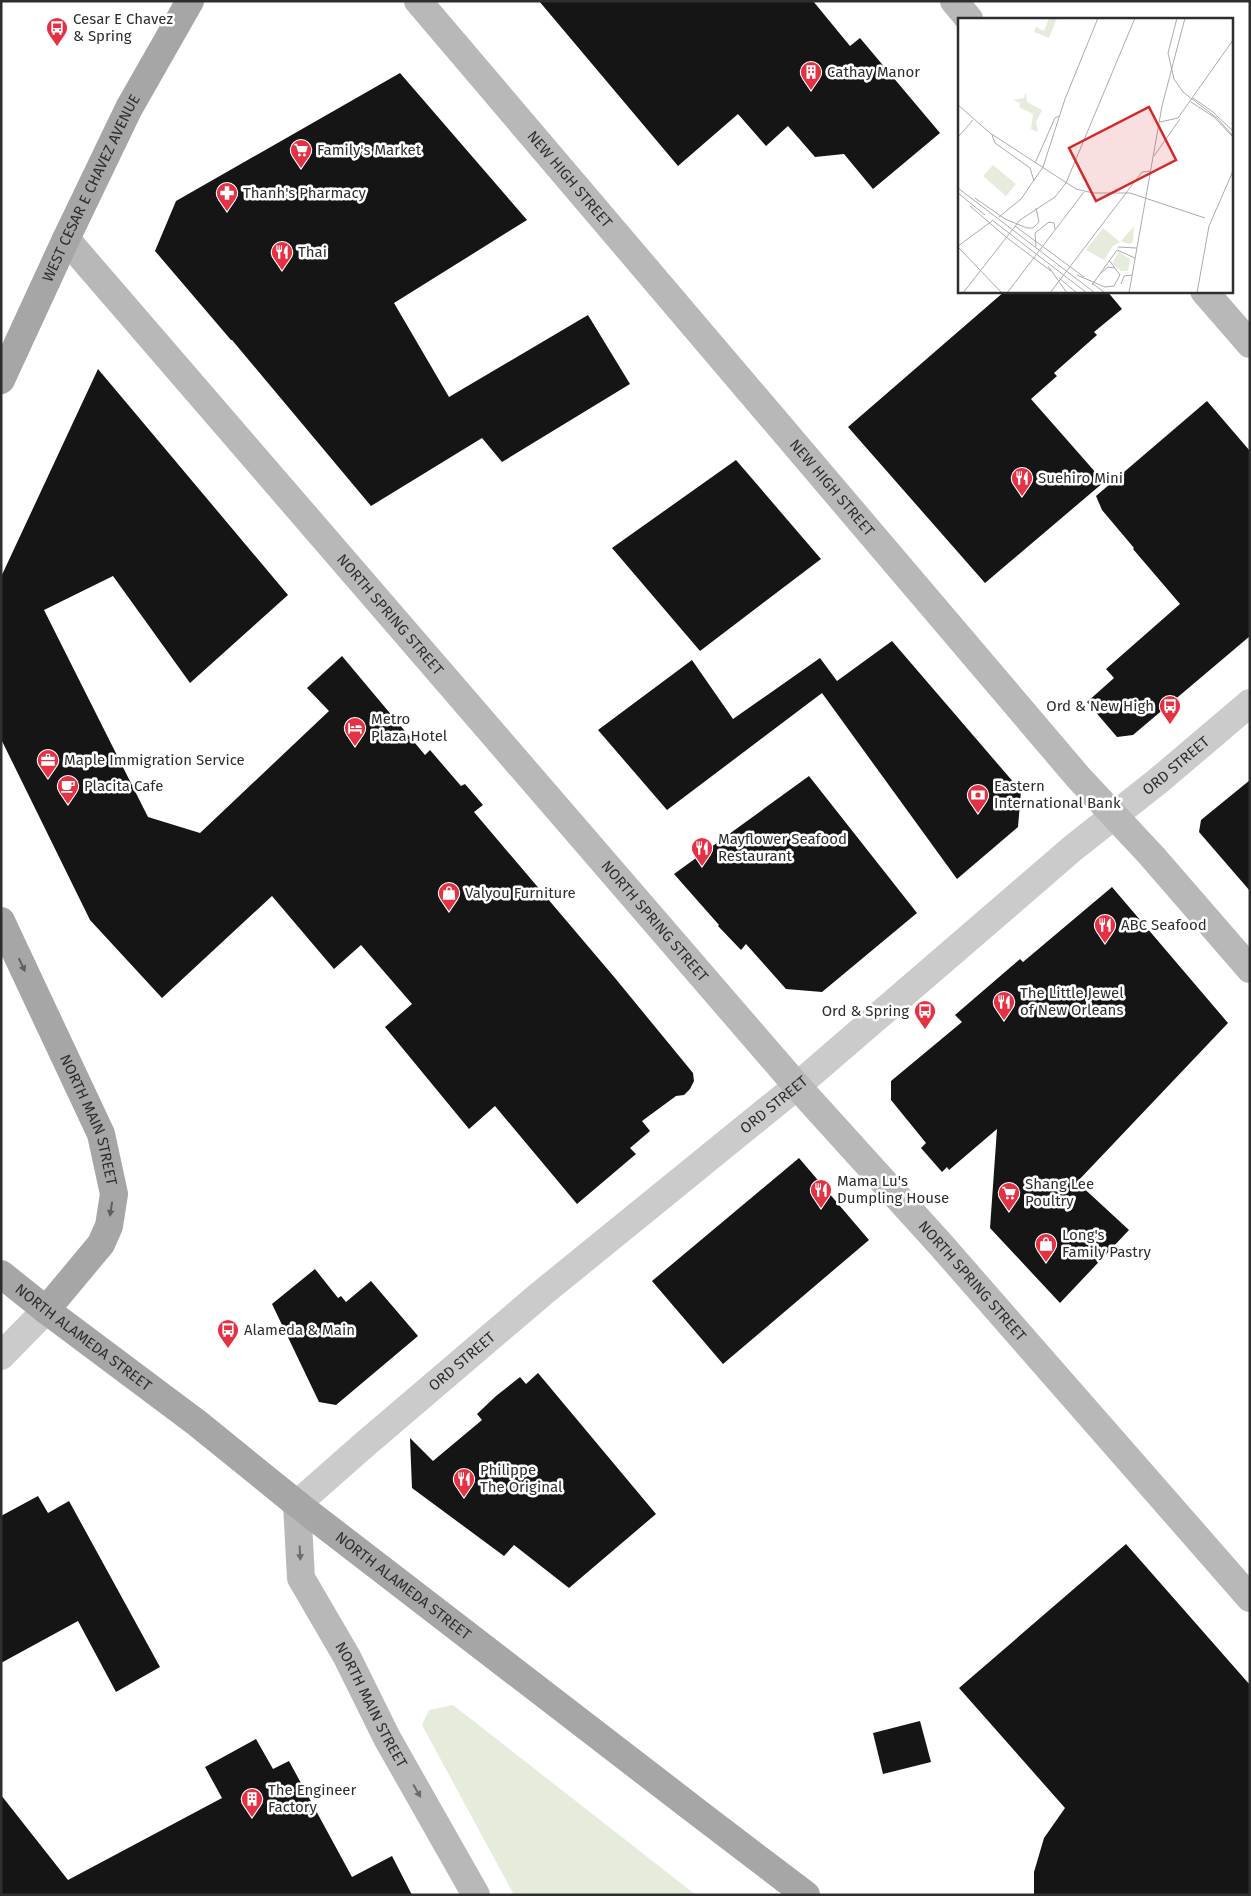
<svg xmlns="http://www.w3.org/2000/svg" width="1251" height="1896" font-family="'Fira Sans',sans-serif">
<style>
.green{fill:#e5ecdc}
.building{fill:#151515}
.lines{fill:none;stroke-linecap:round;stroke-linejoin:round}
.street{stroke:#cbcbcb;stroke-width:28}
.secondary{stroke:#b8b8b8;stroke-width:28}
.primary{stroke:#a6a6a6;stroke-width:28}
.oneway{fill:#5e5e5e}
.oneway2{fill:#6c6c6c}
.labels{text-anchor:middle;stroke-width:5;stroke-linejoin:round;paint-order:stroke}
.poi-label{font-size:15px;fill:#2e2e2e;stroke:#fff;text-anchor:start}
.street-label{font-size:15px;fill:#2e2e2e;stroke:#fff}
.inset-road{fill:none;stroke:#ababab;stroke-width:1}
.view{fill:#d62828;fill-opacity:0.15;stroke:#d62828;stroke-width:2.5}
.inset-edge{fill:none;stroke:#2e2e2e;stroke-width:2.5}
</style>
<rect width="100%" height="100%" fill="#fff"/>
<path class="green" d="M453,1705L696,1895H514L422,1725L429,1710Z"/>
<g class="building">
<path d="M539,1H813L850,46L860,38L940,133L873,189L844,154L815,157L788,126L766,146L738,114L678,166Z"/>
<path d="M400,73L527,220L394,303L449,397L588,315L630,384L502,462L482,438L371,506L232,340H231L155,251L176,201Z"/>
<path d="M1005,291H1107L1122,309L1094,332L1097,335L1054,373L1057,376L1031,399L1104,482L985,583L848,427Z"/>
<path d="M98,369L288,595L190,683L113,576L44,610L148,817L200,833L329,711L307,688L342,656L425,755L430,750L461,786L465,784L483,805L474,812L615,978L693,1073L694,1081L690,1089L684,1095L676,1096L642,1121L650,1131L630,1148L636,1154L577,1204L495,1106L469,1129L385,1027L412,1004L361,945L334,969L272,896L162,998L90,920L1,739V577Z"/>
<path d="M1207,401L1250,451V636L1133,735L1117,737L1087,702L1114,678L1106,669L1180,604L1133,549L1134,548L1102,510L1096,496Z"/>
<path d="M736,460L821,559L700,651L612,548Z"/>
<path d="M892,641L1021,791L1018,827L957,879L822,693L667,810L598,730L692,660L733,719L820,658L837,681Z"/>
<path d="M809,776L917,913L822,992L786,989L746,944L741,950L718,926L719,925L674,874Z"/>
<path d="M1250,780V891L1199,832L1201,820Z"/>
<path d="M1112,887L1228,1023L1077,1182L1129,1230L1060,1303L990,1228L997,1129L949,1170L947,1167L942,1172L921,1148L926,1143L891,1100V1081L962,1022L955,1015L1020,959L1023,962Z"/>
<path d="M799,1158L869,1240L723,1364L652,1281Z"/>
<path d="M315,1269L338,1298L341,1296L346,1302L371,1281L418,1336L336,1405L319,1402L272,1304Z"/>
<path d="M538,1373L656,1514L569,1588L514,1545L504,1556L412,1488L410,1438L433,1461L482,1420L477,1414L496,1396L520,1377L526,1384Z"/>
<path d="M38,1496L48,1513L69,1501L160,1667L116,1692L78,1621L1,1663V1516Z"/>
<path d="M1126,1544L1250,1685V1895H1034V1872L1044,1838L1065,1808L959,1688Z"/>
<path d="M920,1721L931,1762L883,1774L873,1733Z"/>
<path d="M256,1739L273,1769L289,1761L352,1877L392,1856L412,1895H1V1795L68,1880L222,1798L205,1767Z"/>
</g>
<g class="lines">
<g class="street">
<path d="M1,1356L46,1310"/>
<path id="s1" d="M297,1504L364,1445L541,1294L797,1086L1073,848L1158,781L1250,703"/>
</g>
<g class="secondary">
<path id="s2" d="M418,1L1078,777L1151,855L1250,969"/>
<path d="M954,1L969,19"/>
<path id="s3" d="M66,239L797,1086L941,1245L1250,1598"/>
<path d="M1204,291L1250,344"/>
<path id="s4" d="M297,1504L301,1578L347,1657L387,1738L476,1895"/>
</g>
<g class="primary">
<path id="s5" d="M1,380L66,239L129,108L190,1"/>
<path id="s6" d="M1,921L101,1134L114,1194L109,1226L101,1244L46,1310"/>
<path id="s7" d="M1,1274L46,1310L197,1423L297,1504L701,1815L806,1895"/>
</g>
</g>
<defs><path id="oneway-solid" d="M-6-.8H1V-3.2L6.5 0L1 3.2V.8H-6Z" transform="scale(1.25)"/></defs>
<g class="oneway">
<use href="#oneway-solid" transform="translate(22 965) rotate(65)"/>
<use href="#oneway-solid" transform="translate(111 1209) rotate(99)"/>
</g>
<g class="oneway2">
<use href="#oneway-solid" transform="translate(300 1553) rotate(87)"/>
<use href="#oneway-solid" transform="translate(417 1791) rotate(60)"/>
</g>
<defs>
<g id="bus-pin" transform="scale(1.125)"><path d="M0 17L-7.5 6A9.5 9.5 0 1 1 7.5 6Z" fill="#e53144" stroke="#fff"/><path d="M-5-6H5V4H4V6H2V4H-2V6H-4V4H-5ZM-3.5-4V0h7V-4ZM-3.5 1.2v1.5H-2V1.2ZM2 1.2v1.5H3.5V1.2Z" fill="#fff"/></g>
<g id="building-pin" transform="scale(1.125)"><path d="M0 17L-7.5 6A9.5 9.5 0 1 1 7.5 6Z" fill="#e53144" stroke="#fff"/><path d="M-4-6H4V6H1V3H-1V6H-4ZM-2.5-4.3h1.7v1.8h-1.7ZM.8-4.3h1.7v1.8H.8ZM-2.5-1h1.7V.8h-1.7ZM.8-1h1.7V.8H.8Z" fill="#fff"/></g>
<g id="supermarket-pin" transform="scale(1.125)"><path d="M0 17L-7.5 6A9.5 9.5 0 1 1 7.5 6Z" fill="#e53144" stroke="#fff"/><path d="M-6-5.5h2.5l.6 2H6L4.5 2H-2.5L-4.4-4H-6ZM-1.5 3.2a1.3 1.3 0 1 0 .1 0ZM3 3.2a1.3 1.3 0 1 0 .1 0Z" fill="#fff"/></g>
<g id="pharmacy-pin" transform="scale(1.125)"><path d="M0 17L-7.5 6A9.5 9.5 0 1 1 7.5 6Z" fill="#e53144" stroke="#fff"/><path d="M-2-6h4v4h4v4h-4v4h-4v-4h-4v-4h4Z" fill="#fff"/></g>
<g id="restaurant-pin" transform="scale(1.125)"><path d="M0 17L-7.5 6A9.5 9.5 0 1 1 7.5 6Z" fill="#e53144" stroke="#fff"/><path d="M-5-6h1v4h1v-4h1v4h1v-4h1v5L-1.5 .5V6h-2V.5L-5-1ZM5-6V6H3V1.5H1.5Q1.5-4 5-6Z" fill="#fff"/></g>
<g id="hotel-pin" transform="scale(1.125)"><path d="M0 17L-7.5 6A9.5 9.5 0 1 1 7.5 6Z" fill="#e53144" stroke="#fff"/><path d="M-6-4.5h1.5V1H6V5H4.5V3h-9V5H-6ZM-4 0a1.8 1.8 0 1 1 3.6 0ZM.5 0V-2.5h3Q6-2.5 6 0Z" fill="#fff"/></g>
<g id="office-pin" transform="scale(1.125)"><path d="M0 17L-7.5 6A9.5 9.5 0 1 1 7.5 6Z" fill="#e53144" stroke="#fff"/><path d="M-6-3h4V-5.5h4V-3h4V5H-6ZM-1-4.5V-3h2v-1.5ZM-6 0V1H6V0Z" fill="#fff"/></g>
<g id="cafe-pin" transform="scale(1.125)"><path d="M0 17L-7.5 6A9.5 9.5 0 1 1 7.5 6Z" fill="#e53144" stroke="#fff"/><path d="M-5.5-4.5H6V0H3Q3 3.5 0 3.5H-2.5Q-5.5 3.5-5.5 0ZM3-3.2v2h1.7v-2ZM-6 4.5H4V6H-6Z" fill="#fff"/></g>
<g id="bank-pin" transform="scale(1.125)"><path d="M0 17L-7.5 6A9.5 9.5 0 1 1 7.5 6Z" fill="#e53144" stroke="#fff"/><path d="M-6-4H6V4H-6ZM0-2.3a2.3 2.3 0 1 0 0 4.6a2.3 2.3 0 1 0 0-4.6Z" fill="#fff"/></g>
<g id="shop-pin" transform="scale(1.125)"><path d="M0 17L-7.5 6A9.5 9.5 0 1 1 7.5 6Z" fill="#e53144" stroke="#fff"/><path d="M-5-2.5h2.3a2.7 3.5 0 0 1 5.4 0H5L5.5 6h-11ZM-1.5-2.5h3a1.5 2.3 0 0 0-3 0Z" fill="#fff"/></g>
</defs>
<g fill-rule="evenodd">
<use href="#bus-pin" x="57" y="28"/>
<use href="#building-pin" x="811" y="72"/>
<use href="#supermarket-pin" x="301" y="150"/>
<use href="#pharmacy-pin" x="227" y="193"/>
<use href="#restaurant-pin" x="282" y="252"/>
<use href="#restaurant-pin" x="1022" y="478"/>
<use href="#bus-pin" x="1170" y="706"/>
<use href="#hotel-pin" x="355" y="728"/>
<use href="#office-pin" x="48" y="760"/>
<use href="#cafe-pin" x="68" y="786"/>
<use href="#bank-pin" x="978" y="795"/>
<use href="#restaurant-pin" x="702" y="848"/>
<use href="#shop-pin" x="449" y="893"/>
<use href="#restaurant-pin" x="1105" y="925"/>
<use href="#restaurant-pin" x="1004" y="1002"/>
<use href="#bus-pin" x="925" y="1011"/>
<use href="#restaurant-pin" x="821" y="1190"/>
<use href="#supermarket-pin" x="1009" y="1193"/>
<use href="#shop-pin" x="1046" y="1244"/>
<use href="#bus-pin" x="228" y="1330"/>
<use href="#restaurant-pin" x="464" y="1479"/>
<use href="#building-pin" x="252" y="1799"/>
</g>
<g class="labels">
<g class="poi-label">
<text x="73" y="24">Cesar E Chavez<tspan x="73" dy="17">&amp; Spring</tspan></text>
<text x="827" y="77">Cathay Manor</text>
<text x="317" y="155">Family's Market</text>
<text x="243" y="198">Thanh's Pharmacy</text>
<text x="298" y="257">Thai</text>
<text x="1038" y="483">Suehiro Mini</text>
<text x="1154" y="711" text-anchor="end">Ord &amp; New High</text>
<text x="371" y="724">Metro<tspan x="371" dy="17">Plaza Hotel</tspan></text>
<text x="64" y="765">Maple Immigration Service</text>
<text x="84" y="791">Placita Cafe</text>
<text x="994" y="791">Eastern<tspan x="994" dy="17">International Bank</tspan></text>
<text x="718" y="844">Mayflower Seafood<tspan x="718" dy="17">Restaurant</tspan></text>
<text x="465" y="898">Valyou Furniture</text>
<text x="1121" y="930">ABC Seafood</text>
<text x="1020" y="998">The Little Jewel<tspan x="1020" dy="17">of New Orleans</tspan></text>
<text x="909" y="1016" text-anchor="end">Ord &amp; Spring</text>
<text x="837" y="1186">Mama Lu's<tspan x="837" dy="17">Dumpling House</tspan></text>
<text x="1025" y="1189">Shang Lee<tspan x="1025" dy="17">Poultry</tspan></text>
<text x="1062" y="1240">Long's<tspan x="1062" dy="17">Family Pastry</tspan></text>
<text x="244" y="1335">Alameda &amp; Main</text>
<text x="480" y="1475">Philippe<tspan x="480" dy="17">The Original</tspan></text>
<text x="268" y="1795">The Engineer<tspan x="268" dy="17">Factory</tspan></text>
</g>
<g class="street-label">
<text dy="5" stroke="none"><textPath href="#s2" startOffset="234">NEW HIGH STREET</textPath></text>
<text dy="5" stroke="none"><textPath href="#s5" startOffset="212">WEST CESAR E CHAVEZ AVENUE</textPath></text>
<text dy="5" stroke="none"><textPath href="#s2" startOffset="639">NEW HIGH STREET</textPath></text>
<text dy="5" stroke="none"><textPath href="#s3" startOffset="496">NORTH SPRING STREET</textPath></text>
<text dy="5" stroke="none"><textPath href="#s1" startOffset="1148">ORD STREET</textPath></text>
<text dy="5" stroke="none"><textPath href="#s3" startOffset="901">NORTH SPRING STREET</textPath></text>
<text dy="5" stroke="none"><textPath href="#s1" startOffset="622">ORD STREET</textPath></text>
<text dy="5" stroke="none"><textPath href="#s6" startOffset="218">NORTH MAIN STREET</textPath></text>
<text dy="5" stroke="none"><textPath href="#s3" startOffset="1381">NORTH SPRING STREET</textPath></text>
<text dy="5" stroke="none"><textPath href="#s7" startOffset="104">NORTH ALAMEDA STREET</textPath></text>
<text dy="5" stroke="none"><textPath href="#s1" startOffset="218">ORD STREET</textPath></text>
<text dy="5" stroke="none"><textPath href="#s7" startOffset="509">NORTH ALAMEDA STREET</textPath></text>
<text dy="5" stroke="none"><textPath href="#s4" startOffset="219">NORTH MAIN STREET</textPath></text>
</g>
</g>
<g transform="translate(958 18)">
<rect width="275" height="275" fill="#fff"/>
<path d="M91,0H99L91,20L76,14L78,9L86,13ZM68,74L69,84L84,92L78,104L80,114L73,111L75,96L61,89L62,85L55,82L66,80ZM35,147L58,166L48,178L25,158ZM176,208L175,224L171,226L165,224L163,223ZM145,210L162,224L155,228L146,242L128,232ZM161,234L172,241L170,253H163L154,245Z" fill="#e5ecdc"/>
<path class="inset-road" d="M219,0L210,35L216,61L225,74L259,100L275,118M235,80L255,94L275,113M233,84L256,99L275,119M0,87L32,115L118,171L135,175H172L247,200M202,104L220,100L275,22M34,117L37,125L72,150L76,163M0,119L15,102M196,138L222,101M77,145L97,100L101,98M0,170L137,275M0,175L27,197M17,180L47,201L69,210H75L81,204L78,190M12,188L48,219M41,199L63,181L85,149L107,81L140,0M34,202L129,275M57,208L126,259M48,219L93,253M0,228L34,203M0,229L44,275M78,229L77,215L91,204L96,205L97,211M160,229L179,230M90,248L109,275M119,257L147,269L156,268L162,257L151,242M141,257L150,249L157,250M101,260L119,275M134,265L147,275M163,266L166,258L174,257M134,267L159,232L177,240M5,275L62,202L97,179L108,165L177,0M49,275L126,174M92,275L184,154L193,153M171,275L204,88L227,0M239,275L251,208L275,153"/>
<path class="view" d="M191,89L218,142L138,183L111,130Z"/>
<rect width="275" height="275" class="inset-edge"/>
</g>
<rect width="1251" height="1896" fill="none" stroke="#2e2e2e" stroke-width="5"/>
</svg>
